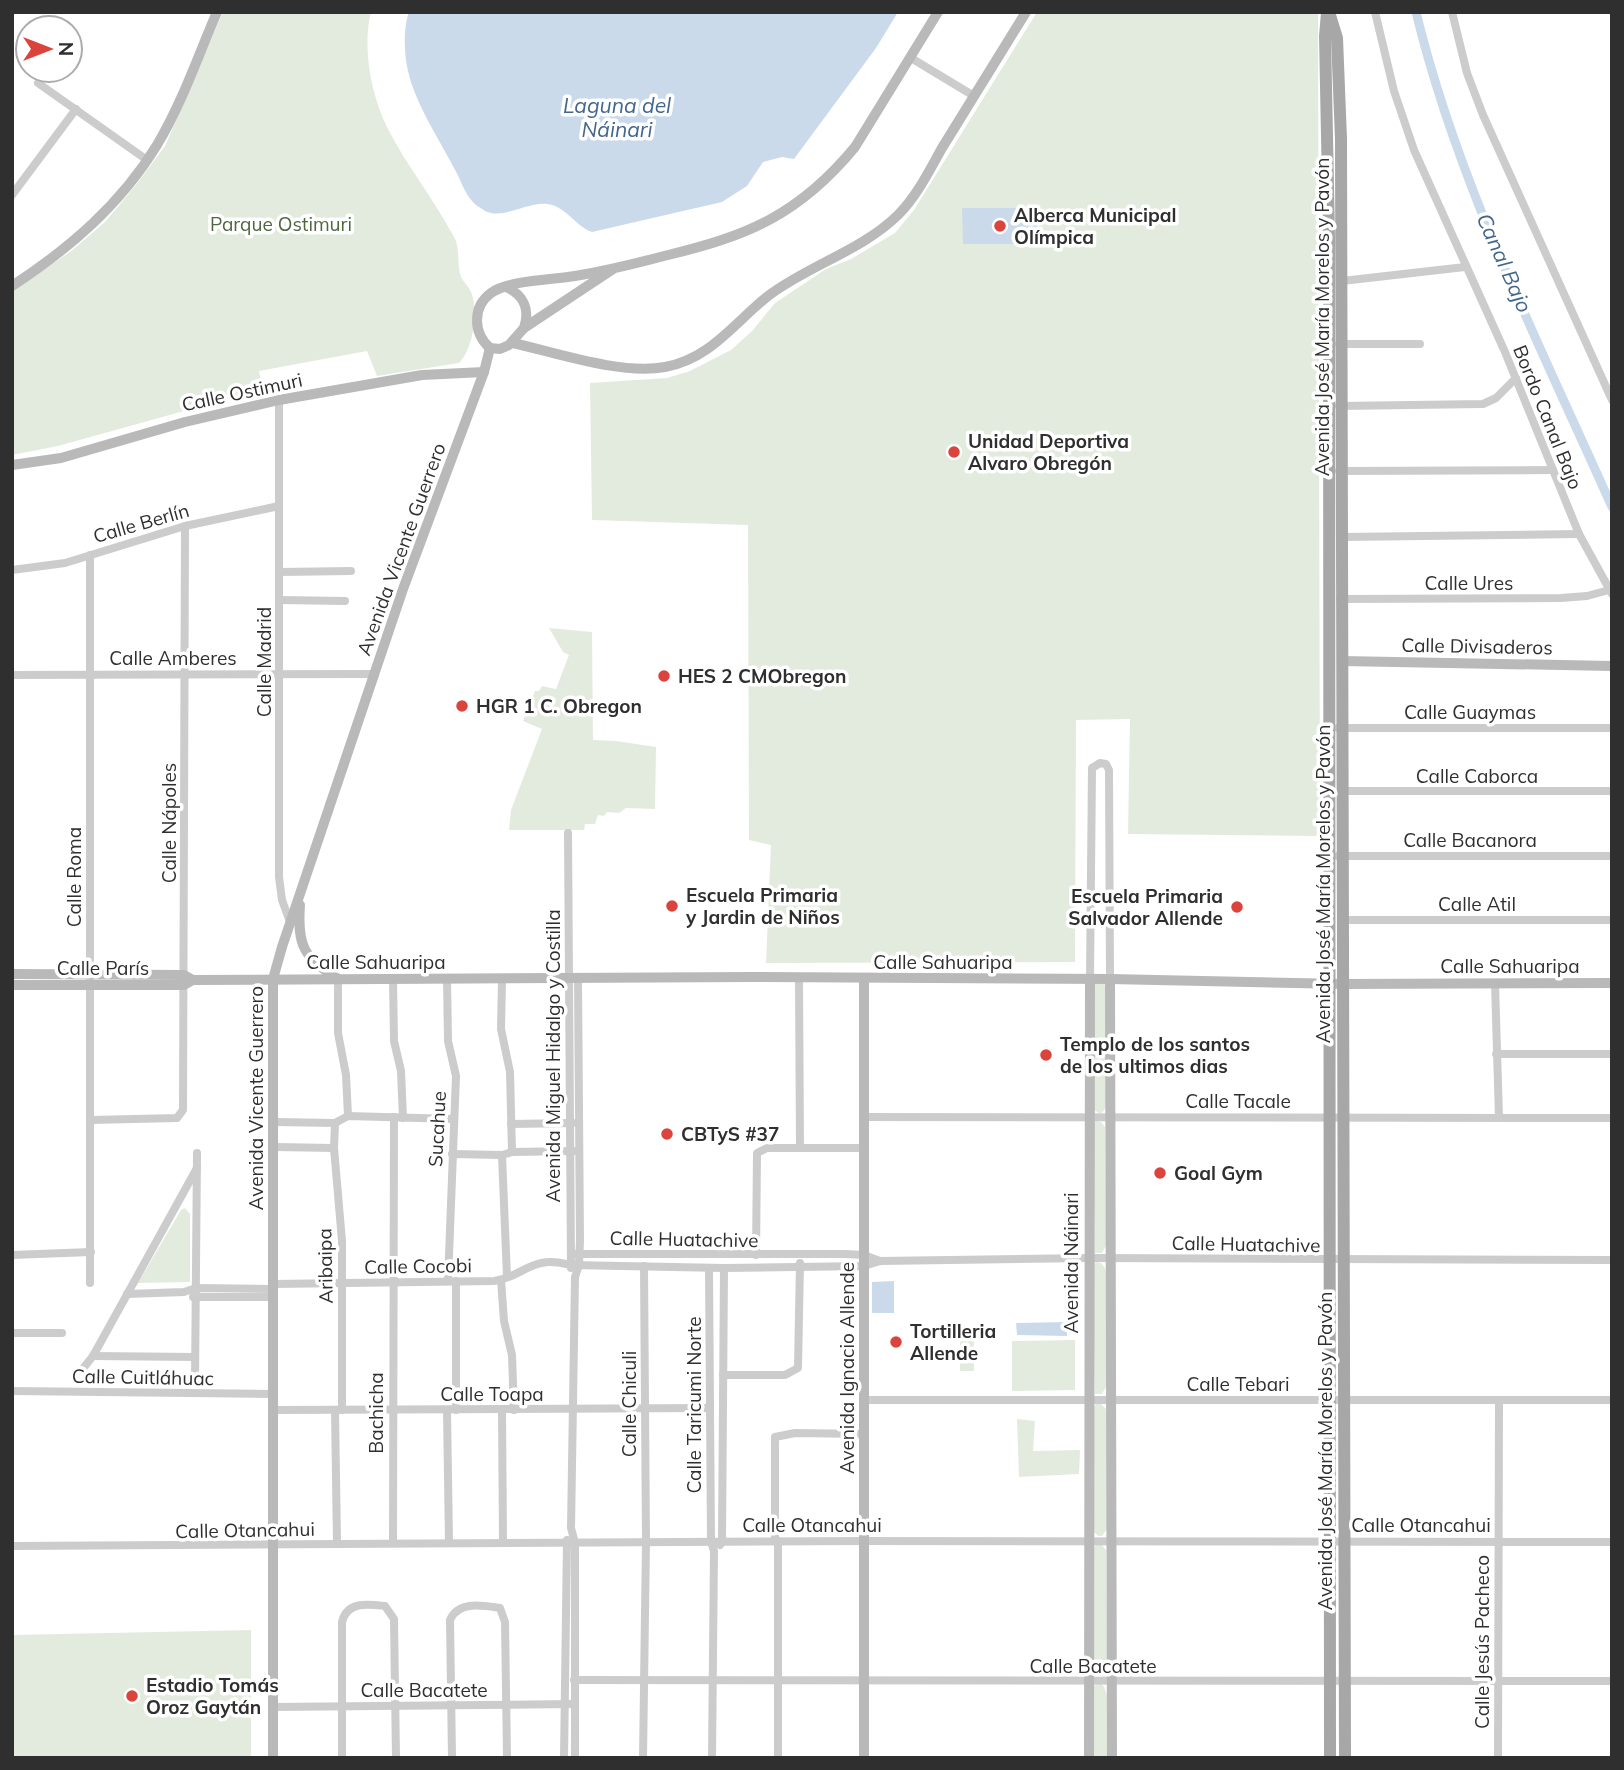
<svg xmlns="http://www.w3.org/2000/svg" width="1624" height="1770" font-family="Mulish,sans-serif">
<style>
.green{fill:#e3ebde}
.water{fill:#cbdaea}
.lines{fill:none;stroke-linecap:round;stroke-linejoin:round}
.canal{stroke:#cbdaea;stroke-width:9}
.street{stroke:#ccc;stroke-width:8}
.secondary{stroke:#b9b9b9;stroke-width:10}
.primary{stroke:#a7a7a7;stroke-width:12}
.poi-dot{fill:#db443c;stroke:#fff;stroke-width:2.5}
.labels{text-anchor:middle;stroke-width:7;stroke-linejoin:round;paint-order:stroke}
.poi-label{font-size:19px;font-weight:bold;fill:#2f2f2f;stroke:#fff;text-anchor:start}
.park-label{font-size:19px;fill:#4d683f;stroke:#fff}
.street-label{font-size:19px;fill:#2f2f2f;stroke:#fff}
.water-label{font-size:21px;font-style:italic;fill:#42668d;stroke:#fff}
</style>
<rect width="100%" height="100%" fill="#fff"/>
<g class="green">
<path d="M223,12H371C362,48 371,94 387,127C406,165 434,199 454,237C461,249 456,266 462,279C465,283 469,287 471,292C479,310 473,350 459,363L377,376L367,351L259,371L263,389L58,446L12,455V291L70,252L105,222L136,185L165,146Z"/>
<path d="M1037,12H1318L1320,836L1128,834L1130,719L1076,720L1075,962L766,963L771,845L749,840L748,525L592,520L590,383L667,378L690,371L731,350L752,331L775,303L826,269L851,259L895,233L914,210Z"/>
<path d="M549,628L592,632L593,740L616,741L656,747L655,809L626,808L619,813L607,812L604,816L598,815L595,824H585L584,830H509L511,810L542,729L523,721L535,691H539L542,686L556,689L569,655L563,652Z"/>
<path d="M1101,981L1106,986L1107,1106L1102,1113H1099L1092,1109L1094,984Z"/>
<path d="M1096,1121L1101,1122L1105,1127L1106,1246L1102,1253H1095L1093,1124Z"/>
<path d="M185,1208L190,1214V1282L138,1283L181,1210Z"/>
<path d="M1096,1262L1101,1263L1105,1268L1107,1278L1106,1387L1102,1394H1095L1093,1265Z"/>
<rect x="960" y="1334" width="14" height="37"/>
<path d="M1075,1340V1390L1012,1391V1341Z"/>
<path d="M1096,1404H1101L1106,1409L1108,1419L1107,1529L1102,1536H1099L1092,1531L1094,1407Z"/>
<path d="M1017,1419L1035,1421L1033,1451L1080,1450L1079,1474L1019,1477Z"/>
<path d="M1097,1544L1102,1545L1106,1550L1107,1669L1103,1676L1099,1677L1093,1672L1094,1547Z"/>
<path d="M251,1630V1758H12V1635Z"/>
<path d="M1097,1683L1102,1684C1113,1697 1108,1740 1108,1758H1093L1094,1686Z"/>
</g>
<g class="water">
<path d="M409,12H898L876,48L794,159L782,157L763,162L747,186L722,202L592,232C575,226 566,206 547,204C526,202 504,220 485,211C481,208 475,205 472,201C464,192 460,178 454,168C439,139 415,103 408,71C404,54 403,28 409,12Z"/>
<path d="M962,208H1038V244H963Z"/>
<path d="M894,1281V1313H872V1282Z"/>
<path d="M1067,1322V1336L1017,1335L1016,1323Z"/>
</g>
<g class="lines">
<path class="canal" d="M1416,12C1458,185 1540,345 1612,507"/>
<g class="street">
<path d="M1375,12L1394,91L1414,150L1505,352L1579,534L1612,594"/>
<path d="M1452,12L1467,73L1483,115L1612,400"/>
<path d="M911,58L974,96"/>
<path d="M38,83L147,160"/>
<path d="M12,195L76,109"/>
<path d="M1342,281L1465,267"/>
<path d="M1339,344H1420"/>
<path d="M279,400V877L282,900L290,922"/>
<path d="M1339,406L1483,404L1496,398L1516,378"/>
<path d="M1339,471L1553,470"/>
<path d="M1342,537L1579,534"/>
<path d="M90,555V1283"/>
<path d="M12,570L65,563L185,526L279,506"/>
<path d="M279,572L351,571"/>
<path d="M1340,599L1561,598L1587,596L1609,590"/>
<path d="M279,600L345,601"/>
<path d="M12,675L375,674"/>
<path d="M1338,728H1612"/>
<path d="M1343,791H1612"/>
<path d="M568,833L571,1268"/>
<path d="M1338,856H1612"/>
<path d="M1343,920H1612"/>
<path d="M338,979V1033L346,1075L348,1116"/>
<path d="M393,979L394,1041L401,1071L403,1118"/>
<path d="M447,979L448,1041L456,1076L448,1281"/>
<path d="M799,979L800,1148"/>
<path d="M1090,979L1092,768L1100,763L1106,764L1109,770L1110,979"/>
<path d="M502,980L501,1029L510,1072L512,1152"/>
<path d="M1495,983L1499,1118"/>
<path d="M1496,1054H1612"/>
<path d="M864,1117L1612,1118"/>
<path d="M91,1120L177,1118L183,1110L185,526"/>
<path d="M275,1122L335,1123L348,1116L454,1119"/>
<path d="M335,1123L334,1148L342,1241V1410"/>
<path d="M511,1124L573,1123"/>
<path d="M275,1147L334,1148"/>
<path d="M452,1154L502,1155L512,1152L574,1151"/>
<path d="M502,1155L507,1277"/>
<path d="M576,1254H845L864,1255L880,1261"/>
<path d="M12,1255L91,1252"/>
<path d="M756,1255L757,1153L767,1148H864"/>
<path d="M709,1268L711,1542L714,1551L712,1758"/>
<path d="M501,1280L504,1321L512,1355L514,1410"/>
<path d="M456,1281V1410"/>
<path d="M273,1284L494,1281C524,1277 531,1254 570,1265L724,1268L864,1266L880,1261L1089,1258L1612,1260"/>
<path d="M127,1294L184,1292L196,1288L273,1289"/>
<path d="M193,1297H273"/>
<path d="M12,1333H62"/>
<path d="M93,1356L195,1357"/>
<path d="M81,1371L93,1356L197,1168"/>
<path d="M723,1375H785L798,1368L800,1263"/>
<path d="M195,1382L197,1153"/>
<path d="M12,1391L273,1394"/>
<path d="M865,1400H1612"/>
<path d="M274,1410L710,1408"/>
<path d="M335,1410L337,1544"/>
<path d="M447,1410L449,1543"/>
<path d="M502,1410L503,1542"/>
<path d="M775,1541V1437L795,1433L864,1434"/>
<path d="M778,1541V1758"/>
<path d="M393,1543L394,1117"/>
<path d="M720,1545L722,1542L724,1268"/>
<path d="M12,1546L864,1541L1612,1542"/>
<path d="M574,1680L1612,1681"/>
<path d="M273,1707L575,1704"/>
<path d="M342,1758V1622C347,1601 368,1604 385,1606L394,1619L396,1758"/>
<path d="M452,1758L450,1620C458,1601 482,1605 500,1608L505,1622L507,1758"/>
<path d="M564,1758L567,1540"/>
<path d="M575,1758V1543L571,1528L575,1277L579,1265L580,1240L578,979"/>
<path d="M643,1758L646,1542L644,1266"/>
<path d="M1498,1758L1499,1401"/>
</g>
<g class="secondary">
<path d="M613,269L524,328L509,345L500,349L490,348C473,333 472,307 491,293C509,280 552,280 575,276C605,271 634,264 664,256C747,236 798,216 855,147L938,12"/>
<path d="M12,286C70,248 121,204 157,145C182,103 198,56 217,12"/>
<path d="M506,287C524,295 530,310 524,328"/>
<path d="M513,343C557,353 621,375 665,367C710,359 734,323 768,296C809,265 861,251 898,215C917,196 929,171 942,148C970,103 998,58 1026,12"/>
<path d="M12,465L61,458L185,422L279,400L422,375L484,372"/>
<path d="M1342,661L1612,666"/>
<path d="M300,905C297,947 304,957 338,979"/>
<path d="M12,974L184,975L193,980L752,977L1110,979L1343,984L1612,983"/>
<path d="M864,979V1758"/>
<path d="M1110,979L1112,1758"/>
<path d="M12,985H184L193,980"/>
<path d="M273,1758V979L282,947L403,589L484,372L490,348"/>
<path d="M1089,1758L1090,979"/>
</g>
<g class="primary">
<path d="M1329,12L1337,38L1341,139L1345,1758"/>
<path d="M1327,13L1325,36L1329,236L1330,1758"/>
</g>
</g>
<g class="poi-dot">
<circle cx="1000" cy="226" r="7"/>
<circle cx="954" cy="452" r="7"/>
<circle cx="664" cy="676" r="7"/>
<circle cx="462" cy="706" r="7"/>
<circle cx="672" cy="906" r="7"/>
<circle cx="1237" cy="907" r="7"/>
<circle cx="1046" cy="1055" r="7"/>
<circle cx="667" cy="1134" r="7"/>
<circle cx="1160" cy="1173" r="7"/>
<circle cx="896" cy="1342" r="7"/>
<circle cx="132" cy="1696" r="7"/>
</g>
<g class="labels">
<g class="poi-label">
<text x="1014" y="222">Alberca Municipal<tspan x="1014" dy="22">Olímpica</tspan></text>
<text x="968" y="448">Unidad Deportiva<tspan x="968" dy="22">Alvaro Obregón</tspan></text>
<text x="678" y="683">HES 2 CMObregon</text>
<text x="476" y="713">HGR 1 C. Obregon</text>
<text x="686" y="902">Escuela Primaria<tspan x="686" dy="22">y Jardin de Niños</tspan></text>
<text x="1223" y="903" text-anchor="end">Escuela Primaria<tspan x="1223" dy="22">Salvador Allende</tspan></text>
<text x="1060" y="1051">Templo de los santos<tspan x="1060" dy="22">de los ultimos dias</tspan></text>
<text x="681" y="1141">CBTyS #37</text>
<text x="1174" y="1180">Goal Gym</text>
<text x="910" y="1338">Tortilleria<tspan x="910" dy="22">Allende</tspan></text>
<text x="146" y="1692">Estadio Tomás<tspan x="146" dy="22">Oroz Gaytán</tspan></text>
</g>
<g class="park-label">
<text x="281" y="231">Parque Ostimuri</text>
</g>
<g class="street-label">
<text transform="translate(1322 317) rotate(-90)" y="7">Avenida José María Morelos y Pavón</text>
<text transform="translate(242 392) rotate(-12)" y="7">Calle Ostimuri</text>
<text transform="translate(1548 417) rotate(68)" y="7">Bordo Canal Bajo</text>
<text transform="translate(141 523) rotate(-16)" y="7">Calle Berlín</text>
<text transform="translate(401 549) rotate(-70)" y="7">Avenida Vicente Guerrero</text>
<text x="1469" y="590">Calle Ures</text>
<text transform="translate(1477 646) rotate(1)" y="7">Calle Divisaderos</text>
<text x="173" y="665">Calle Amberes</text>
<text transform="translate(264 662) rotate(-90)" y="7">Calle Madrid</text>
<text x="1470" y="719">Calle Guaymas</text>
<text x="1477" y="783">Calle Caborca</text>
<text transform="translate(169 823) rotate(-90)" y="7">Calle Nápoles</text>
<text x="1470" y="847">Calle Bacanora</text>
<text transform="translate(74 877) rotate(-90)" y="7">Calle Roma</text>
<text transform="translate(1323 884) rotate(-90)" y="7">Avenida José María Morelos y Pavón</text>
<text x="1477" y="911">Calle Atil</text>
<text x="376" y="969">Calle Sahuaripa</text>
<text x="943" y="969">Calle Sahuaripa</text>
<text x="1510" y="973">Calle Sahuaripa</text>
<text x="103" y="975">Calle París</text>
<text transform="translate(553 1056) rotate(-90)" y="7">Avenida Miguel Hidalgo y Costilla</text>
<text transform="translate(256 1098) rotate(-90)" y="7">Avenida Vicente Guerrero</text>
<text x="1238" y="1108">Calle Tacale</text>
<text transform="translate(437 1129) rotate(-87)" y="7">Sucahue</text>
<text transform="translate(684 1239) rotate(1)" y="7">Calle Huatachive</text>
<text transform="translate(1246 1244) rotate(1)" y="7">Calle Huatachive</text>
<text transform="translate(1071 1263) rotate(-90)" y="7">Avenida Náinari</text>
<text transform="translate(325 1266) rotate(-91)" y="7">Aribaipa</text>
<text transform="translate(418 1266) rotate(-1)" y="7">Calle Cocobi</text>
<text transform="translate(847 1368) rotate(-90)" y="7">Avenida Ignacio Allende</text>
<text transform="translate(143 1377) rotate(1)" y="7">Calle Cuitláhuac</text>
<text x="1238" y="1391">Calle Tebari</text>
<text x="492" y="1401">Calle Toapa</text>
<text transform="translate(629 1404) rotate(-90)" y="7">Calle Chiculi</text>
<text transform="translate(694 1405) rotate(-90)" y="7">Calle Taricumi Norte</text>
<text transform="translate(376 1413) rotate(-90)" y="7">Bachicha</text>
<text transform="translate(1325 1451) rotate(-90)" y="7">Avenida José María Morelos y Pavón</text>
<text x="812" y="1532">Calle Otancahui</text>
<text x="1421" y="1532">Calle Otancahui</text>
<text transform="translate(245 1530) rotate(-1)" y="7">Calle Otancahui</text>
<text transform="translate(1482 1642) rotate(-90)" y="7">Calle Jesús Pacheco</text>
<text x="1093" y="1673">Calle Bacatete</text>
<text x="424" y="1697">Calle Bacatete</text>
</g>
<g class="water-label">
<text x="617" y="113">Laguna del<tspan x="617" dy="24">Náinari</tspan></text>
<text transform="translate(1504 263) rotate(66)" y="7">Canal Bajo</text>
</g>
</g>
<rect width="1624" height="1770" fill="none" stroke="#2f2f2f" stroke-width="28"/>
<g transform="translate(49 49) rotate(90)"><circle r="33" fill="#ffffff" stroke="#acacac" stroke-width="2"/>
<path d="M0-5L12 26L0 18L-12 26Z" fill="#db443c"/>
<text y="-10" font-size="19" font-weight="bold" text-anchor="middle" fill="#2f2f2f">N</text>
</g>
</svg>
